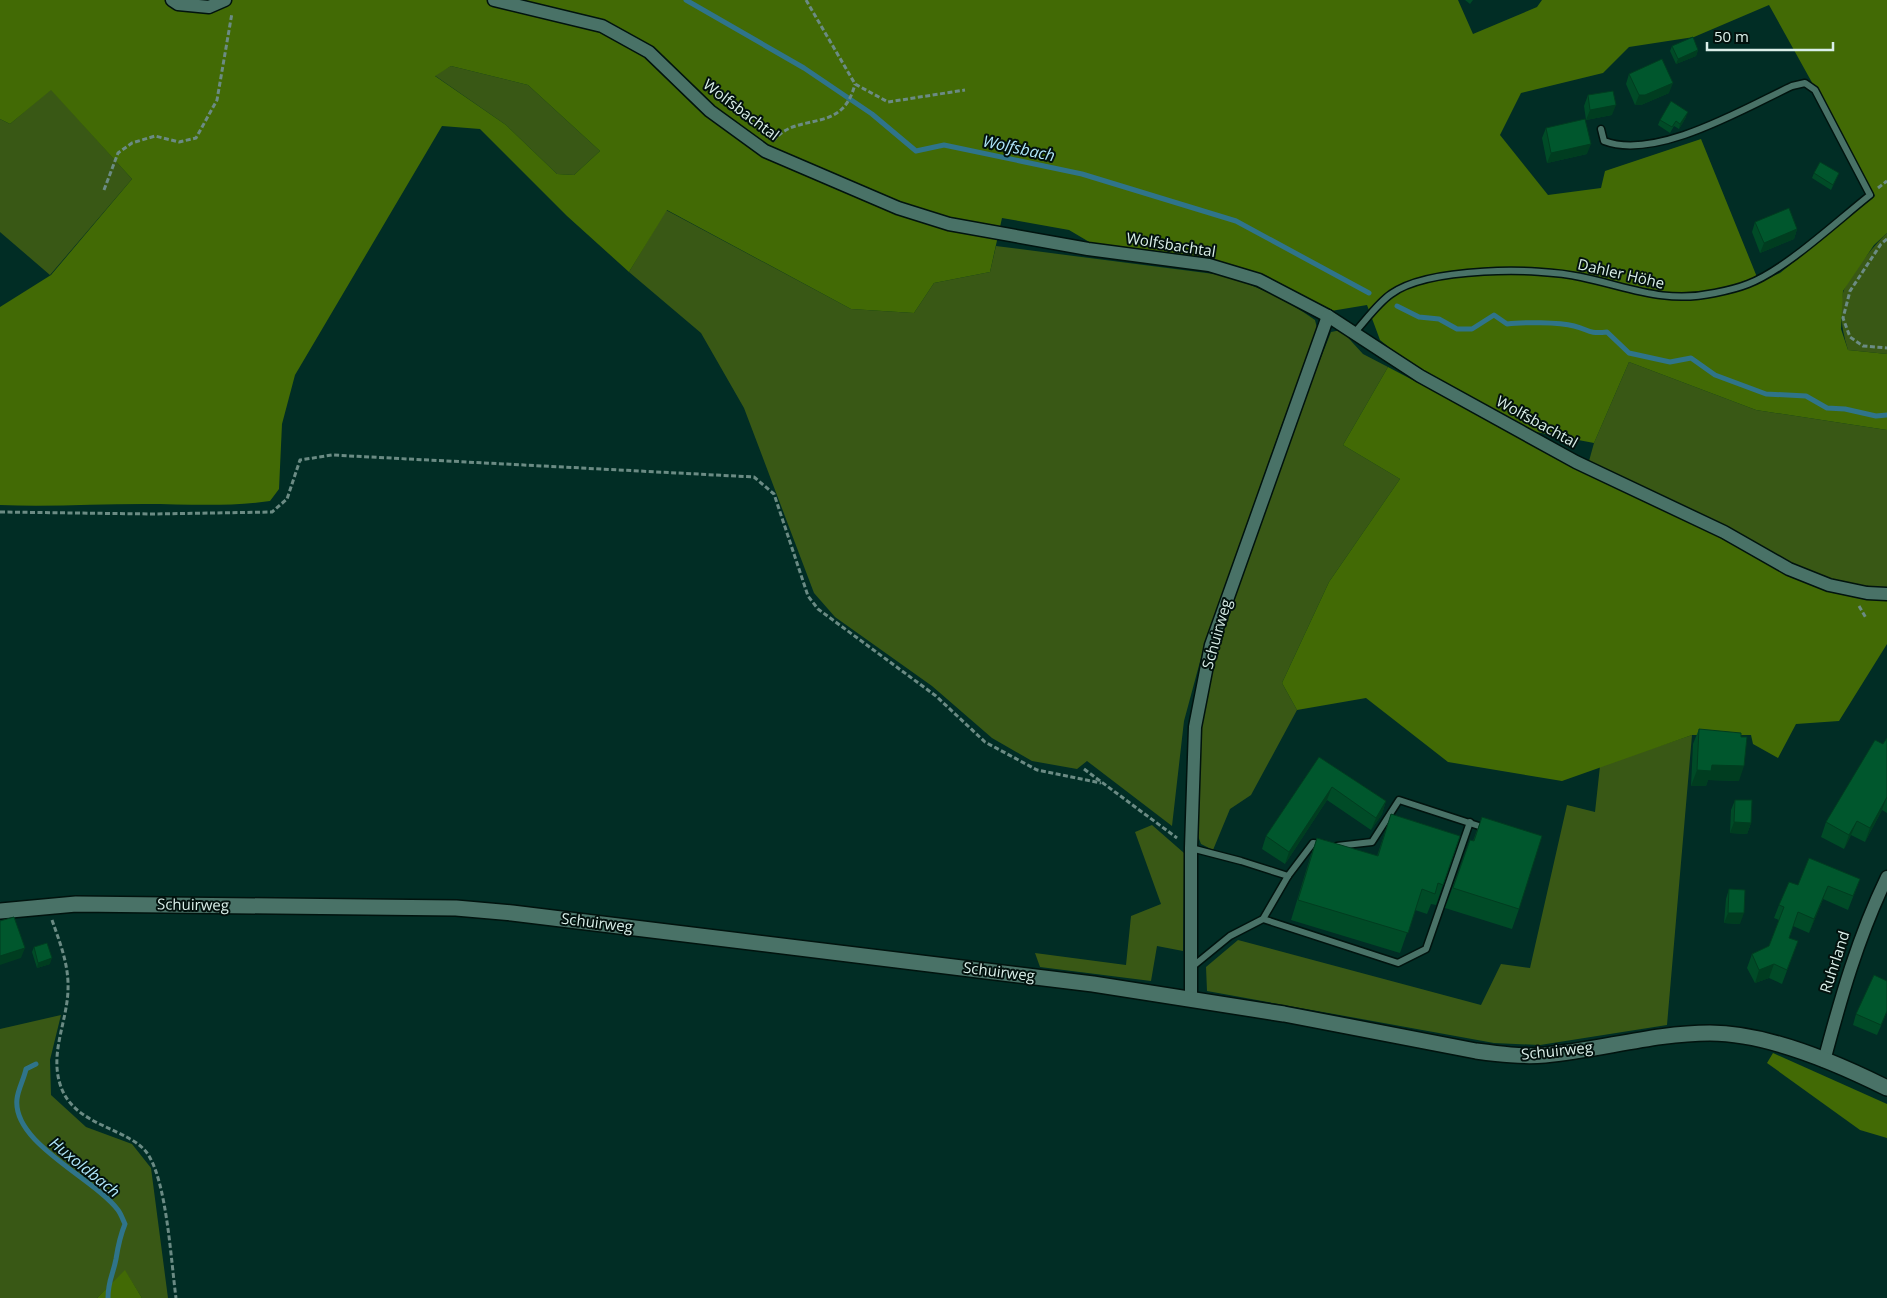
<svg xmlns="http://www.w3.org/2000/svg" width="1887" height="1298" font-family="'Open Sans',sans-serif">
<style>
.green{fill:#395815}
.forest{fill:#426a05;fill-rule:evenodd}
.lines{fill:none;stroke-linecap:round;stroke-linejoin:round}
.stream{stroke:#2f748a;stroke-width:5}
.service-casing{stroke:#01130e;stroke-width:9}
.minor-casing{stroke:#01130e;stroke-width:15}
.secondary-casing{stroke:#01130e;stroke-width:18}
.path{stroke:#6b8b84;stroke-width:3;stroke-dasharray:5 2.5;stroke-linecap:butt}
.service{stroke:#497267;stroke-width:6}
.minor{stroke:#497267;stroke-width:12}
.secondary{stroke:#497267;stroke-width:15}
.wall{fill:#004b27}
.shaded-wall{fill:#003d20}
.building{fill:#00572d;stroke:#003d20}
.labels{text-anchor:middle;stroke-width:4;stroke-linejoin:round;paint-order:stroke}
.street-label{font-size:15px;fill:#daefe9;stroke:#03120e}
.water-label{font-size:16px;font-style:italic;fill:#b0e7fb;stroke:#03120e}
</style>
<rect width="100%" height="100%" fill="#012d25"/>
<g class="green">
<path d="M451,66L528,85L600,151L574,175L557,174L506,125L434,75Z"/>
<path d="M51,89L132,179L50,275L0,232V119L10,124Z"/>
<path d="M666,210L851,309L914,313L934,283L990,272L996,246L1222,275C1256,285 1286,300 1315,320L1318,332L1282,424L1205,643L1184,721L1172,826L1087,761L1077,769L1032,761L992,738L932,686L835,617L814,593L744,408L701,333L629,272Z"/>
<path d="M1887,233V354L1848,350C1842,331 1839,312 1843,293C1846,279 1876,243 1887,233Z"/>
<path d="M1341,330L1363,354L1388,367L1343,445L1400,479L1329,582L1282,683L1297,710L1251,795L1230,809L1213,850L1201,844L1196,831L1200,723L1216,647L1297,418L1331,332Z"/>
<path d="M1629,362L1756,410L1887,430V588H1868L1830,581L1792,566L1724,527L1589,461L1594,443Z"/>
<path d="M1692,735L1667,1025L1540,1045L1494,1043L1207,991L1206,967L1238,940L1481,1005L1501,964L1530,968L1567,805L1595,812L1600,766Z"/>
<path d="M1152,825L1184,853L1183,951L1157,946L1151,981L1040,967L1035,953L1126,965L1131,916L1161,904L1135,832Z"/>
<path d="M61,1015L50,1060L51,1095L86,1127L132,1144L151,1168L168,1298H142L125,1271L97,1298H0V1029Z"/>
</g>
<g class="forest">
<path d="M0,0H1458L1473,34L1537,7L1542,0H1887V233L1874,245L1843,291L1841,329L1848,350L1887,354V430L1756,410L1629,362L1594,443L1531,431L1416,369L1380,340L1367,305L1331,311L1267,276L1212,259L1091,243L1069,230L1002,218L990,272L934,283L914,313L851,309L667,210L629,272L567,216L480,129L442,126L295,375L282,424L279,489L270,501C228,507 187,504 144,504C96,504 48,507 0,505V307L51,275L132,179L51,90L10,124L0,119ZM1769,5L1875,196L1780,273L1759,282L1701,139L1605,171L1601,188L1548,195L1500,135L1521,93L1603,73L1629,47L1694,37ZM451,66L528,85L600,151L574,175L557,174L506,125L435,76Z"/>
<path d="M1388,367C1459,404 1528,443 1599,479C1634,497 1670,512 1705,530C1770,563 1809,598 1887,598V644L1839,721L1796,724L1778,758L1753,744L1751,735H1692L1562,781L1448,762L1366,698L1297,710L1282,683L1329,582L1400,479L1343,445Z"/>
<path d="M1773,1053L1887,1104V1138L1860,1130L1767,1063Z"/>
<path d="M125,1270L142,1298H97Z"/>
</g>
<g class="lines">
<g class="stream">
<path d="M686,0L804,68L872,114L916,151L944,145L1082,174L1236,221L1369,293"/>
<path d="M1397,306L1419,317L1439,319L1457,329H1472L1494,315L1507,324C1522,322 1559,322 1574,326C1590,330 1587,334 1607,332L1629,353L1670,362L1691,358L1715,375L1766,394L1806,396L1827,408L1845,409L1876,416L1887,415"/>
<path d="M36,1064L26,1069C24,1079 18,1089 17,1099C12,1143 94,1178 118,1210C121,1214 123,1220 125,1224C120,1236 118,1246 116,1259C113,1275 108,1280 108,1298"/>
</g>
<g class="service-casing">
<g id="service">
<path d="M1355,332C1366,320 1378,303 1391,294C1428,267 1538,267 1581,277C1629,287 1664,304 1715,293C1725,291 1738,288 1748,284C1785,270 1837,221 1870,195L1815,90L1805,83L1792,86C1745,108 1656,161 1604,141L1601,129"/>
<path d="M1337,846L1372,842L1399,800L1485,828"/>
<path d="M1191,848L1241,861L1288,876"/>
<path d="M1263,919L1398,963L1426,949L1470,822"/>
<path d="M1192,967L1230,936L1263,919L1288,876L1313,843L1323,844"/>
</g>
</g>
<g class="minor-casing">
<g id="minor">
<path d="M172,0L178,4L209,7L225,0"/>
<path d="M494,0L602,26L649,52L710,111L765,151L898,208L949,224L1088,249L1209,265L1259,280L1328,316L1420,376L1576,462L1724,532L1789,569L1829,585L1867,593L1887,594"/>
<path d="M1191,998V848L1195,727L1211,645L1328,316"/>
<path d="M1824,1061C1841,997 1858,937 1887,877"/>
</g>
</g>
<g class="secondary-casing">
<path id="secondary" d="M0,911L76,904L456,908L512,913L1093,984L1284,1014L1476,1051C1499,1054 1522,1057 1545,1055C1600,1050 1655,1033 1710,1033C1767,1033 1837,1063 1887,1088"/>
</g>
<g class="path">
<path d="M806,0L855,84L888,102L965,90"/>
<path d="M773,141C798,110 842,136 855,84"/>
<path d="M1878,188L1887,181"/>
<path d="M104,190L118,153L132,143L155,136L179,142L196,138L217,100L232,13"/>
<path d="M1887,239L1881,244L1850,291L1843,318L1850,337L1863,346L1887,348"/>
<path d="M0,512L152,514L272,512L287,499L300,460L332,455L754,477L774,494L808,596L818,609L936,696L985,742L1037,770L1101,783"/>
<path d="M1859,606L1866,618"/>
<path d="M1084,769L1177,838"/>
<path d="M52,920C60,943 69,965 68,990C67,1022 50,1052 60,1084C73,1128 132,1127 149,1156C167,1186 171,1261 176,1298"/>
</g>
<use href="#service" class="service"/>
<use href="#minor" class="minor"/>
<use href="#secondary" class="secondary"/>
</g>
<g class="wall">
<path d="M1465,0H1473L1470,4Z"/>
<path d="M1672,46L1698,50L1696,56L1676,64L1670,51Z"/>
<path d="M1629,74L1669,93L1641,105H1635L1626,84Z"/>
<path d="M1588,95L1612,115L1586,120L1584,106Z"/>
<path d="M1686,117L1679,129L1674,126L1670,133L1658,125L1660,120Z"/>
<path d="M1546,128L1587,154L1547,163L1542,138Z"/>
<path d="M1814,173H1839L1831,190L1812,178Z"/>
<path d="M1755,222L1797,229L1794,239L1760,253L1752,232Z"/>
<path d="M1699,729L1739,781L1708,780L1706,786H1691L1693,744Z"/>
<path d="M1887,738V813L1882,810L1865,842L1851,835L1844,849L1821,837L1826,822Z"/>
<path d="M1319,757L1386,801L1382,814L1371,830L1327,800L1285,864L1262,849L1266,836Z"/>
<path d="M1735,800L1751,823L1747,834L1730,833L1731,810Z"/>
<path d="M1391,814L1460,836L1436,905L1431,904L1427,914L1415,910L1400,953L1291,920L1310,858L1317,838L1377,856Z"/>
<path d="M1482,817L1519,909L1512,929L1445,908L1470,840L1473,841Z"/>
<path d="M1860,879L1848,910L1823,899L1809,933L1793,926L1789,938L1798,941L1782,984L1769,978L1755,983L1747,968L1752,954L1769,946L1779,920L1774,918L1779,905L1798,885Z"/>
<path d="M1729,889L1740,924L1724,923L1726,899Z"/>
<path d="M34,947L50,964L37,968L32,952Z"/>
<path d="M1887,981V1012L1877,1035L1853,1025L1856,1014Z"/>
</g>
<g class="shaded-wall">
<path d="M1698,50L1696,56L1676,64L1678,59Z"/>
<path d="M1673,83L1669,93L1641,105H1635L1639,95Z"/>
<path d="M1616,105L1612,115L1586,120L1590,110Z"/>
<path d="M1688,112L1686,117L1679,129L1680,124Z"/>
<path d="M1591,144L1587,154L1547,163L1551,153Z"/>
<path d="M1797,229L1794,239L1760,253L1764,243Z"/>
<path d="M1712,765L1744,766L1739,781L1708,780L1706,786H1691L1697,770Z"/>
<path d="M1332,787L1327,800L1285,864L1289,852Z"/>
<path d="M1887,797L1882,810L1865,842L1870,828Z"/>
<path d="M1386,801L1382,814L1371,830L1376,818Z"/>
<path d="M1857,821L1851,835L1844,849L1849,835Z"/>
<path d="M1734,822L1751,823L1747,834L1730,833Z"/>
<path d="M1828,886L1823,899L1809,933L1814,919Z"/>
<path d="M1728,913H1744L1740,924L1724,923Z"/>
<path d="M25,948L21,958L0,965V956Z"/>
<path d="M52,958L50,964L37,968L38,963Z"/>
<path d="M1774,964L1769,978L1755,983L1759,970Z"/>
</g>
<g class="building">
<path d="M1693,37L1698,50L1678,59L1672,46Z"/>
<path d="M1662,59L1673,83L1645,95H1639L1629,74Z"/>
<path d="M1613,91L1616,105L1590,110L1588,95Z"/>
<path d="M1671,101L1688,112L1680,124L1676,121L1672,127L1660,120Z"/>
<path d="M1585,119L1591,144L1551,153L1546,128Z"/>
<path d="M1820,162L1839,173L1833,185L1814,173Z"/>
<path d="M1789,208L1797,229L1764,243L1755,222Z"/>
<path d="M1699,729L1741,733V737H1747L1744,766L1712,765L1711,771L1697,770Z"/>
<path d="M1887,738V797L1870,828L1857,821L1849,835L1826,822L1875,740L1883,744Z"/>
<path d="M1319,757L1386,801L1376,818L1332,787L1289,852L1266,836Z"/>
<path d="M1735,800H1752L1751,823L1734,822Z"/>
<path d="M1391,814L1460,836L1443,885L1438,883L1435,894L1422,889L1408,933L1298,900L1317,838L1378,856Z"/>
<path d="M1482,817L1542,836L1519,909L1453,888L1470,840L1474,841Z"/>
<path d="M1809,858L1860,879L1853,896L1828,886L1814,919L1798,912L1789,938L1798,941L1787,970L1774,964L1759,970L1752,954L1769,946L1784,907L1779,905L1789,882L1798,885Z"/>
<path d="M1729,889L1745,890L1744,913H1728Z"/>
<path d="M14,917L25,948L0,956V921Z"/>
<path d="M47,943L52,958L38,963L34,947Z"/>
<path d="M1874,975L1887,981V1011L1881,1025L1856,1014Z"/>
</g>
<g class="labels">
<g class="street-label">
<text transform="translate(741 110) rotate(37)" y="5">Wolfsbachtal</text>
<text transform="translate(1171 245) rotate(9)" y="5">Wolfsbachtal</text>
<text transform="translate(1621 274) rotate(13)" y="5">Dahler Höhe</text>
<text transform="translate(1537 422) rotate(29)" y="5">Wolfsbachtal</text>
<text transform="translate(1217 634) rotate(-74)" y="5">Schuirweg</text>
<text transform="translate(193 905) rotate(1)" y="5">Schuirweg</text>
<text transform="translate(597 923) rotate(7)" y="5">Schuirweg</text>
<text transform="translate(1835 962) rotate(-72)" y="5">Ruhrland</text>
<text transform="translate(999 972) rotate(7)" y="5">Schuirweg</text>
<text transform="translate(1557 1051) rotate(-6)" y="5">Schuirweg</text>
</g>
<g class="water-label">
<text transform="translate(1019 148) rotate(12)" y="6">Wolfsbach</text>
<text transform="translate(85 1167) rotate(39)" y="6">Huxoldbach</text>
</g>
</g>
<path d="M1707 42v8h126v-8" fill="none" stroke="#daefe9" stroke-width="2.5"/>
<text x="1714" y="42" font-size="15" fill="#daefe9" stroke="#03120e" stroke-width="4" paint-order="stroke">50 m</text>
</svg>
